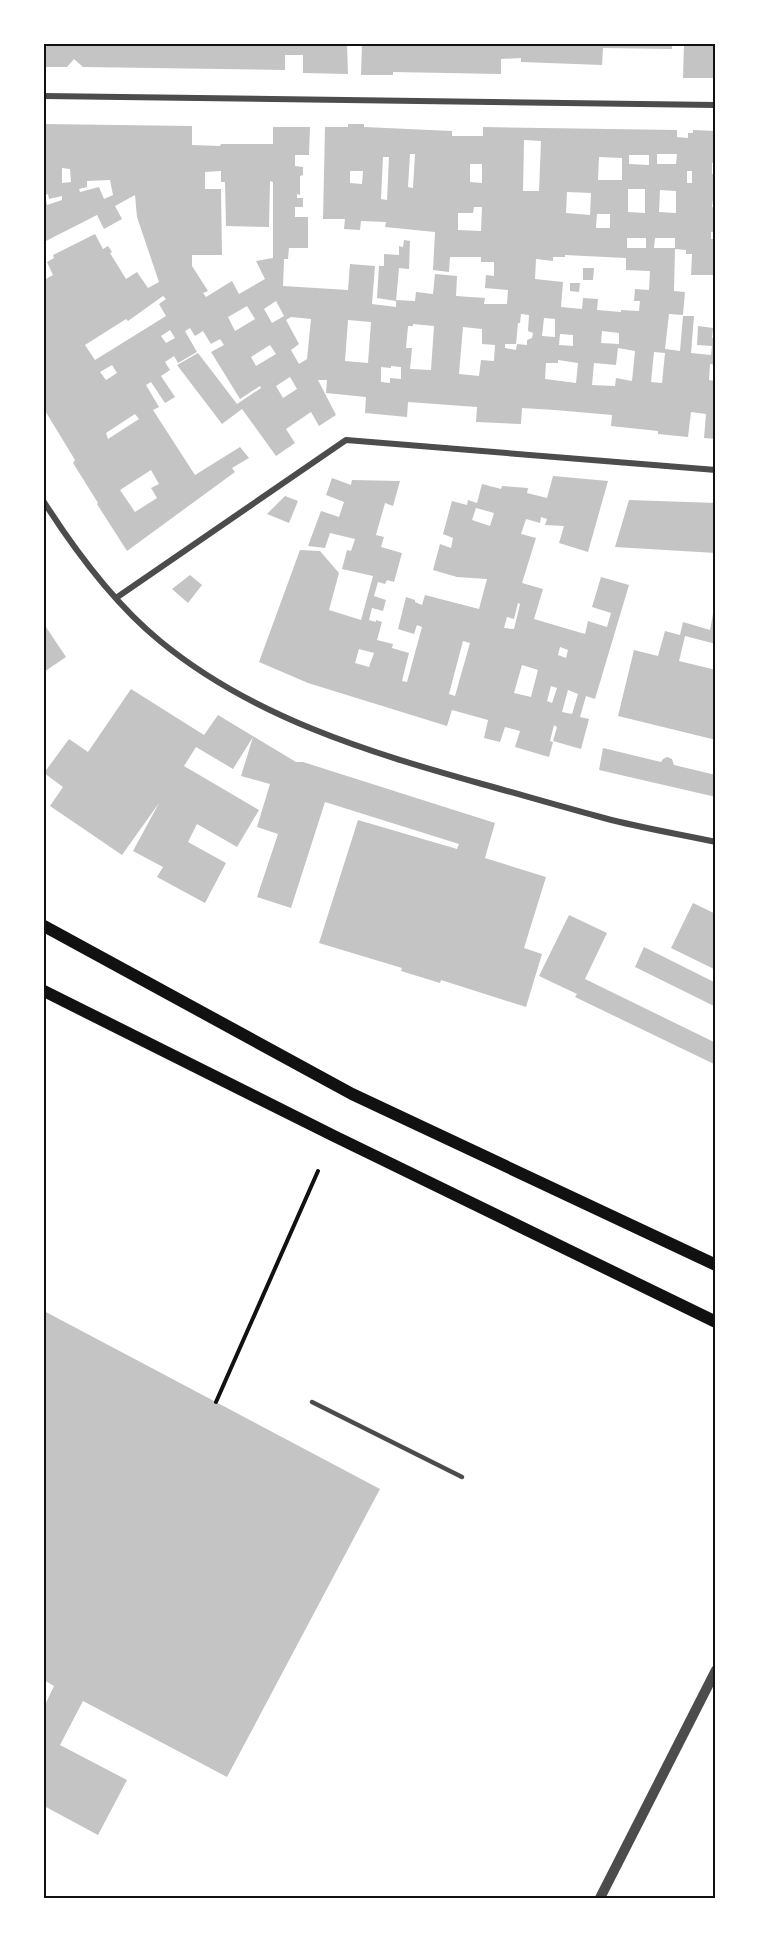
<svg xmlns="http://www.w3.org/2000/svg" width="759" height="1942" font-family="Manrope,sans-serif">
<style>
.building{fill:#c4c4c4;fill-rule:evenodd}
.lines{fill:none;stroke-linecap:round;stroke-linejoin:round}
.path{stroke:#111;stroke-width:4}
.service{stroke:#4c4c4c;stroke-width:4.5}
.minor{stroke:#4c4c4c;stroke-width:6}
.tertiary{stroke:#4c4c4c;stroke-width:10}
.secondary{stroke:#111;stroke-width:12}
.neatline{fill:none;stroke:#111;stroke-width:2}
</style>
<rect width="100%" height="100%" fill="#fff"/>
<g class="building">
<path d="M44,44H347L348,74L303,73V55H285V70L83,67L74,59L67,67H44Z"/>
<path d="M362,44H672V49L603,48L602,65L521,62V58L501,59V74L393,72V75H361Z"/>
<path d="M684,44H716V78H683Z"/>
<path d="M44,124L192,126V145L220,146L221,144H273V127H310L309,155H295V166L303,167V175L300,176V195L297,194V198H303V207H295V217H308V248H289L288,259H284L283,286L348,290L350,264L375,266L372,304L396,307V300L415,301L416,292L433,294L435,274L457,276L456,296L485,298L484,304H507L508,290L485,288L486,275L494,276V262H481V257H450L449,272L433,270L435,232L385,227L386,222L361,221L360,230L344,229L345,219H323L325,127H348V124H364V127L452,131V136H483V127L677,130V137L688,138V133H693V130L716,131L715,162L712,163V174H716V194L715,199H713L712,207L715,208L716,232H711V239H713V261H716V275H691L692,254H686V250L675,249L674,291L685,292L683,315L669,314L665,349L680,351L683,316H694L691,353L711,355L712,346L697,345L698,326L713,328L712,338H716V365L710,364L709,380L716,381V439L704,438L706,414L691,412L688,437L658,434V431L611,426L612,415L555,410L522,408L521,424L476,422L477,407L408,402L407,417L365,413L366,397L326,393L327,380H318L336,415L319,426L311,412L286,429L295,443L276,456L242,409L222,424L177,365L198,353L237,404L261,388L260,386L240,399L211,352L224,345L220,339L211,344L203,331L195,336L190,328L185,331L197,352L178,363L174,356L165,362L170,370L161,376L175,397L165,403L151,382L146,385L159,407L153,410L195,475L240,447L249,458L232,468L235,472L127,551L97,504L98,503L73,463L75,460L44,409V280L53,275L47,262L54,258L53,255L95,234L103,249L108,246L112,252L110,253L126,279L137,272L148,288L159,282L137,217L135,195L115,206L122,219L104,229L97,215L44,242ZM524,140L541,141L539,191H523ZM410,154H415L413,188L408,187ZM657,154H677L676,164H657ZM629,155H649V165L629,164ZM383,157H389L387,200L381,199ZM599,157L622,158V180H598ZM470,164H482V183L470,182ZM62,168L70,169L71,182L62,183ZM221,171V182H225L226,226L269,227L270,181L273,182V258L256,261L265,279L239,294L232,281L206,297L203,293L208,291L192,266V255H222L221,189H205V172ZM350,171H363L362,184L350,183ZM687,171H692V183H687ZM110,180L113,195L104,199L99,187L80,192L79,189L87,187V181ZM628,189H645V213L628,212ZM660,190L676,191V213L659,212ZM567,192L591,193L590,215L566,213ZM48,194L49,199L62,196V200L47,205L45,195ZM474,207H482L481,231L458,230V213H473ZM597,214H610V228H596ZM627,238H646V248H627ZM655,238H675V248H654ZM565,255L626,258V270L650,271L649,290L635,289L634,301H640L639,311L621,310V312L597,310L598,299L583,298L582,309L561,307L563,282L535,279L536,259L553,261V257H565ZM163,296L166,299L159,304L166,316L95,360L85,345L126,319L128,321ZM276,301L284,316L272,323L264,309ZM247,306L255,319L235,331L228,317ZM521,314L529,315L528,331L533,333L532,338L527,340V345L517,344L516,350L505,348V344H516L518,323H520ZM291,317L311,319L307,359L299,364L291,350L299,344L286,320ZM544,318L555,319V337L542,336ZM348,320L371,322L368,363L345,361ZM413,324L434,326L431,370L410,369L412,348H406L408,326H413ZM463,327L482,329V344L495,345L494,361L481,360L479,376L459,374ZM170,330L175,338L166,343L161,336ZM602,331L619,333V344L601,343ZM560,334L573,335V346L559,345ZM270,345L276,354L256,366L251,357ZM618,348L635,351L632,381L616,378L615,386L592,385L594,363L616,365ZM654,352L665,353L662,383L651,382ZM558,360L578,363L576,383L545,379L546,363H558ZM112,365L117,373L106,380L100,372ZM391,366L401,367V379L390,378V383L381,382V367L391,368ZM290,377L297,389L283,398L276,386ZM135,414L139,419L108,439L106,433ZM151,470L159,484L151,488L157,498L135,512L120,490Z"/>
<path d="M404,240L410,241L409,269L399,268L396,301L377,298L379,266H384V254L399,255V246L403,247Z"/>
<path d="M583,268H594L593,280H583Z"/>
<path d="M570,283H580L579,292L570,291Z"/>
<path d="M553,476L608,481L588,552L559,543L564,526L545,525L547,519L541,517L540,523L526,519L521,534L536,538L522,583L543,589L534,619L585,634L588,621L607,627L611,613L592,607L601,577L629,585L595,699L586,696L580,717L589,719L581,749L553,741L557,727L554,725L550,741L553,742L549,757L515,747L520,731L505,727L500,742L484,738L488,720L452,710L447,726L308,683L259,662L300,550L320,551L339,573L329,610L361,620L373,576L342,569L347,550L351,551L355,539L330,533L325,548L308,546L321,511L339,517L344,502L326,495L332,478L351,485L352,480L400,481L393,506L385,503L376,535L384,537L381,547L402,553L394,582L387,580L385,584L378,582L374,596L386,600L383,611L372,608L369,620L376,622V620L382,622L377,640L393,644L392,648L409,653L402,681L407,682L422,627L417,625L414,634L398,629L406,597L415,600V602L422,605L425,595L479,609L487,579L457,577L433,570L440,544L451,548L453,538L443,534L452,501L467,505L468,500L477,503L482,484L501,489L502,486L528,488L527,493L547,498ZM476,508L494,513L490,526L472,520ZM518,603L520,604L514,629L504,628L507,617L514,619ZM463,641L470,643L455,696L449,694ZM560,647L568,650L566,658L558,655ZM359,649L374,653L369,667L355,663ZM522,665L538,670L531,697L514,693ZM551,686L557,688L552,703L547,701ZM568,690L578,694L572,714L562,712Z"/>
<path d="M285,496L298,501L289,523L267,514Z"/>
<path d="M629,500L716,503V553L615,547Z"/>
<path d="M190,575L202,585L188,603L172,589Z"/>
<path d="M713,614L716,615V644L685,636L679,661L716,670V740L618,716L634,650L658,656L665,631L680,635L683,622L710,630Z"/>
<path d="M44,624L66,657L44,672Z"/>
<path d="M131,689L204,735L218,715L296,762H303L495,823L485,858L546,877L524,948L542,954L526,1007L441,980L440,983L401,971L402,968L319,943L358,820L457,849L459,844L325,802L291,908L257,897L278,834L257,827L270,784L241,776L253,737L233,769L196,747L184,766L259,810L237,847L197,824L188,842L226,863L205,903L157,877L163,867L133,851L159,803L122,855L50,806L63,787L44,773L69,739L88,752Z"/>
<path d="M603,748L661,762L663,759L667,757L672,759L674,765L716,775V797L599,770Z"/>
<path d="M693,903L716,914V970L671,948Z"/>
<path d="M569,915L607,933L585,979L716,1043V1065L575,997L577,994L539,976Z"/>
<path d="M644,947L716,983V1007L635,967Z"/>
<path d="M44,1311L380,1489L227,1777L83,1701L60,1745L127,1780L98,1835L44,1806V1707L54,1686L44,1680Z"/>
</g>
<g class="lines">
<path class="path" d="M216,1402L318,1171"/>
<path class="service" d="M312,1402L462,1477"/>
<g class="minor">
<path d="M44,96L716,105"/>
<path d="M44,502C74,549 116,605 160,641C252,717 368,752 482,784C522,795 563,807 604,818C641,828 679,834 716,842"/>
<path d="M116,598L346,440L716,470"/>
</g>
<path class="tertiary" d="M600,1898L716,1670"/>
<g class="secondary">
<path d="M44,926L352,1094L716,1265"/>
<path d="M44,991L334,1136L716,1322"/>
</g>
</g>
<rect width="759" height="1942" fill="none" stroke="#ffffff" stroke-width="90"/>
<rect x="45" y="45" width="669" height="1852" class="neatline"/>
</svg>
